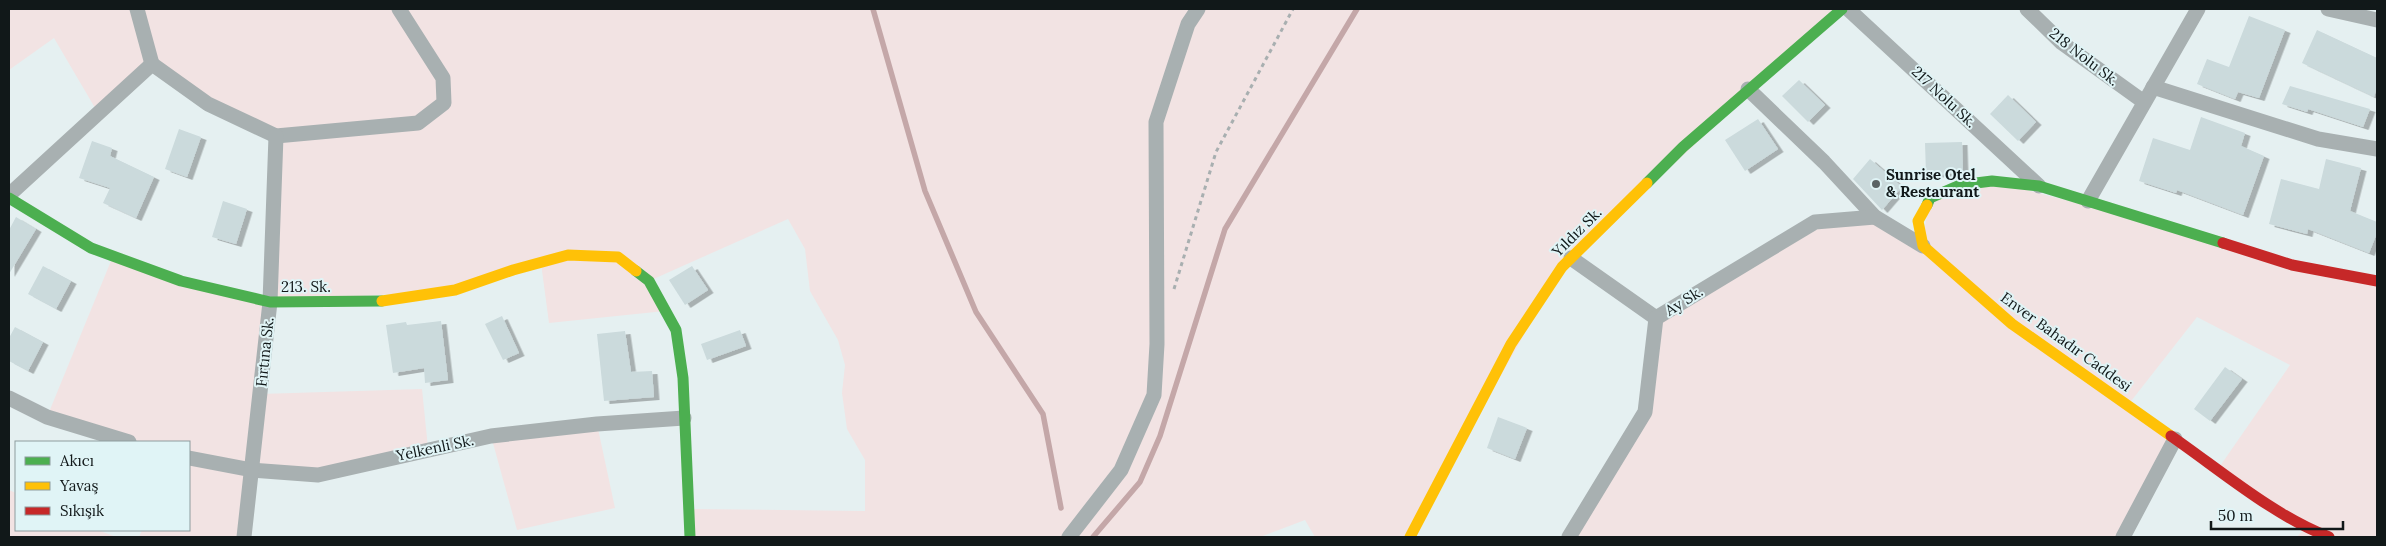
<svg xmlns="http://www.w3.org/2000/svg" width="2386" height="546" font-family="Lora,serif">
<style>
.green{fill:#f2e3e3}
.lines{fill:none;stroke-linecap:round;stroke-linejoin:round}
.stream{stroke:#c4a7a8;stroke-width:5.5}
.building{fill:#cbdadc;filter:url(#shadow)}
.path{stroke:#a8afb0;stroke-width:3;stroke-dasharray:4 4;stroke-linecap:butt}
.street{stroke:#a8b0b1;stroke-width:15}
.fast{stroke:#4caf50;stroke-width:11}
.slow{stroke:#ffc107;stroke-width:11}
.jam{stroke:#c62828;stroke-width:11}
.poi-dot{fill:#5b6465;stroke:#e0f4f6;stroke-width:2}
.labels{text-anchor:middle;stroke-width:4;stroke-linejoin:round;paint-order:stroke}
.street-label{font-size:15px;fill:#111819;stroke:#e0f4f6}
.poi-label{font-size:15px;font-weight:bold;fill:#111819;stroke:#e0f4f6;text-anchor:start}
</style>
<defs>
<filter id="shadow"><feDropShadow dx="5.5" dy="3" stdDeviation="0" flood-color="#0004"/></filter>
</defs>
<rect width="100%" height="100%" fill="#e5f0f1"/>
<g class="green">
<path d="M9,9H1842L1562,267L1410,537H1315L1305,520L1260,537H690L689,509L865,511V460L847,429L842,393L845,365L838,340L810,291L805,249L788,219L649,281L665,311L549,323L541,263L455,290L270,302L260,394L422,389L428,448L318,475L252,470L244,537H139L142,530H189V442H129L47,417L113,256L270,302L276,136L152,64L98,113L54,38L9,70Z"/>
<path d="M1992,181L2377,281V537H2297L2305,528L2218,469L2290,365L2197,317L2128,405L2175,439L2123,537H1569L1645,412L1656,318L1815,222L1875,217L1922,245L1930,198Z"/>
<path d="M597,424L615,508L517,530L491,436Z"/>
<path d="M9,490L16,493V530H98L116,537H9Z"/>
</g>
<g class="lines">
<g class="stream">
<path d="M873,9L925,191L976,312L1043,414L1061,508"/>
<path d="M1093,537L1140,482L1160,436L1225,229L1357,9"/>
</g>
</g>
<g class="building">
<path d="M2249,16L2285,30L2259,98L2238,92L2235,99L2197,84L2207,59L2229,67Z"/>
<path d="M2317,30L2377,58V87L2374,97L2302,63Z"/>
<path d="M1799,80L1825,105L1808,122L1782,96Z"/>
<path d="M2290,86L2370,109L2363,127L2308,109L2307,112L2282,104Z"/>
<path d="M2008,95L2036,122L2018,141L1990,114Z"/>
<path d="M2201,117L2245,133L2241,146L2264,156L2243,215L2177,190L2176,193L2139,181L2153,138L2190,150Z"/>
<path d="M1758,119L1778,149L1745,171L1725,140Z"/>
<path d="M179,129L201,137L187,177L165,169Z"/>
<path d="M92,141L112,148L110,156L154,177L136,218L103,203L110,188L79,178Z"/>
<path d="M1962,142L1963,173L1926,175L1925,143Z"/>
<path d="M1870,159L1902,187L1882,210L1853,179Z"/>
<path d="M2326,159L2361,168L2350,211L2377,222V233L2369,253L2308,229L2307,234L2269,224L2281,179L2319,189Z"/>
<path d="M223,201L247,209L236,244L212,237Z"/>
<path d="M16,217L36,229L9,274V230Z"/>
<path d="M43,266L71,281L56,309L28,294Z"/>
<path d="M692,266L708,290L685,305L669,280Z"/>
<path d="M502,316L519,353L503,360L485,324Z"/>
<path d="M441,321L448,380L425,383L424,368L393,373L386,325L406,322L407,325Z"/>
<path d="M15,327L43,342L28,371L9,361V338Z"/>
<path d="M740,330L746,346L707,360L701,344Z"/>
<path d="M625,331L631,372L652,371L654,397L604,401L597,334Z"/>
<path d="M2225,367L2242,379L2210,421L2194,409Z"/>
<path d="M1498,417L1527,428L1515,459L1487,448Z"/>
</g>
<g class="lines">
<path class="path" d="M1174,289L1216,152L1293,9"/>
<g class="street">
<path d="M137,9L152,64"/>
<path d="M1848,9L2039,186"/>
<path d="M2027,9L2062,43L2144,102"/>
<path d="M2328,9L2377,20"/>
<path d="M2153,87L2318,139L2377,149"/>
<path d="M1748,89L1824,162L1875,217L1923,246"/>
<path d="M9,195L152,64L208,104L276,136L418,123L444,103L443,78L399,9"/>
<path d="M2088,201L2198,9"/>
<path d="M1571,258L1656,318"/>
<path d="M1656,318L1815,222L1875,217"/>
<path d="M9,398L47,417L129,442"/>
<path d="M189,458L252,470L318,475L491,436L597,424L684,418"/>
<path d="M244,537L270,302L276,136"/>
<path d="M1069,537L1121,470L1154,395L1157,344L1156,122L1188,24L1198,9"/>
<path d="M1569,537L1645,412L1656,318"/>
<path d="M2123,537L2175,439"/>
</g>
<g class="fast">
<path d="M1647,183L1683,147L1842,9"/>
<path d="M9,198L91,248L181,281L270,302L382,301"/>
<path d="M1927,205L1930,198L1960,185L1992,181L2039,186L2223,243"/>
<path d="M636,271L649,281L676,330L683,378L690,537"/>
</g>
<g class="slow">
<path d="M1927,205L1918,221L1923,246L2012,324L2171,436"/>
<path d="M382,301L455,290L513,270L568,255L618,257L636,271"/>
<path d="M1410,537L1511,344L1562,267L1647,183"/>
</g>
<g class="jam">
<path d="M2223,243L2292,265L2377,281"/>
<path d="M2171,436C2220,470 2274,516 2329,537"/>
</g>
</g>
<circle class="poi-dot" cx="1876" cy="184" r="5"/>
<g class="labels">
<g class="street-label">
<text transform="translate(2084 57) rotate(38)" y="5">218 Nolu Sk.</text>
<text transform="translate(1944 97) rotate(43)" y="5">217 Nolu Sk.</text>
<text transform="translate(1577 232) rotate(-45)" y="5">Yıldız Sk.</text>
<text x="306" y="292">213. Sk.</text>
<text transform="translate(1684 301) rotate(-32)" y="5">Ay Sk.</text>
<text transform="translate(2066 342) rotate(36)" y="5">Enver Bahadır Caddesi</text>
<text transform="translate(265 352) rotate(-84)" y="5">Fırtına Sk.</text>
<text transform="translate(435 448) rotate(-12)" y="5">Yelkenli Sk.</text>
</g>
<g class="poi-label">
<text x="1886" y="180">Sunrise Otel<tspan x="1886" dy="17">&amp; Restaurant</tspan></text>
</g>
</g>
<rect width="2386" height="546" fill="none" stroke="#111819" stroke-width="20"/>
<rect x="15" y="441" width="175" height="90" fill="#e0f4f6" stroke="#8d9c9e"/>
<rect x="25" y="457" width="25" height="8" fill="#4caf50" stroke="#8d9c9e"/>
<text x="60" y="466" font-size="15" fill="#111819">Akıcı</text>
<rect x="25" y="482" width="25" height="8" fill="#ffc107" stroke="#8d9c9e"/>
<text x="60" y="491" font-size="15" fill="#111819">Yavaş</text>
<rect x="25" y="507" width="25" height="8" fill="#c62828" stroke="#8d9c9e"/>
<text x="60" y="516" font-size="15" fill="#111819">Sıkışık</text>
<path d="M2211 521v8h132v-8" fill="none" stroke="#111819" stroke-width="2.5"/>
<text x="2218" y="521" font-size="15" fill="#111819" stroke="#e0f4f6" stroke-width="4" paint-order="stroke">50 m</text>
</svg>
